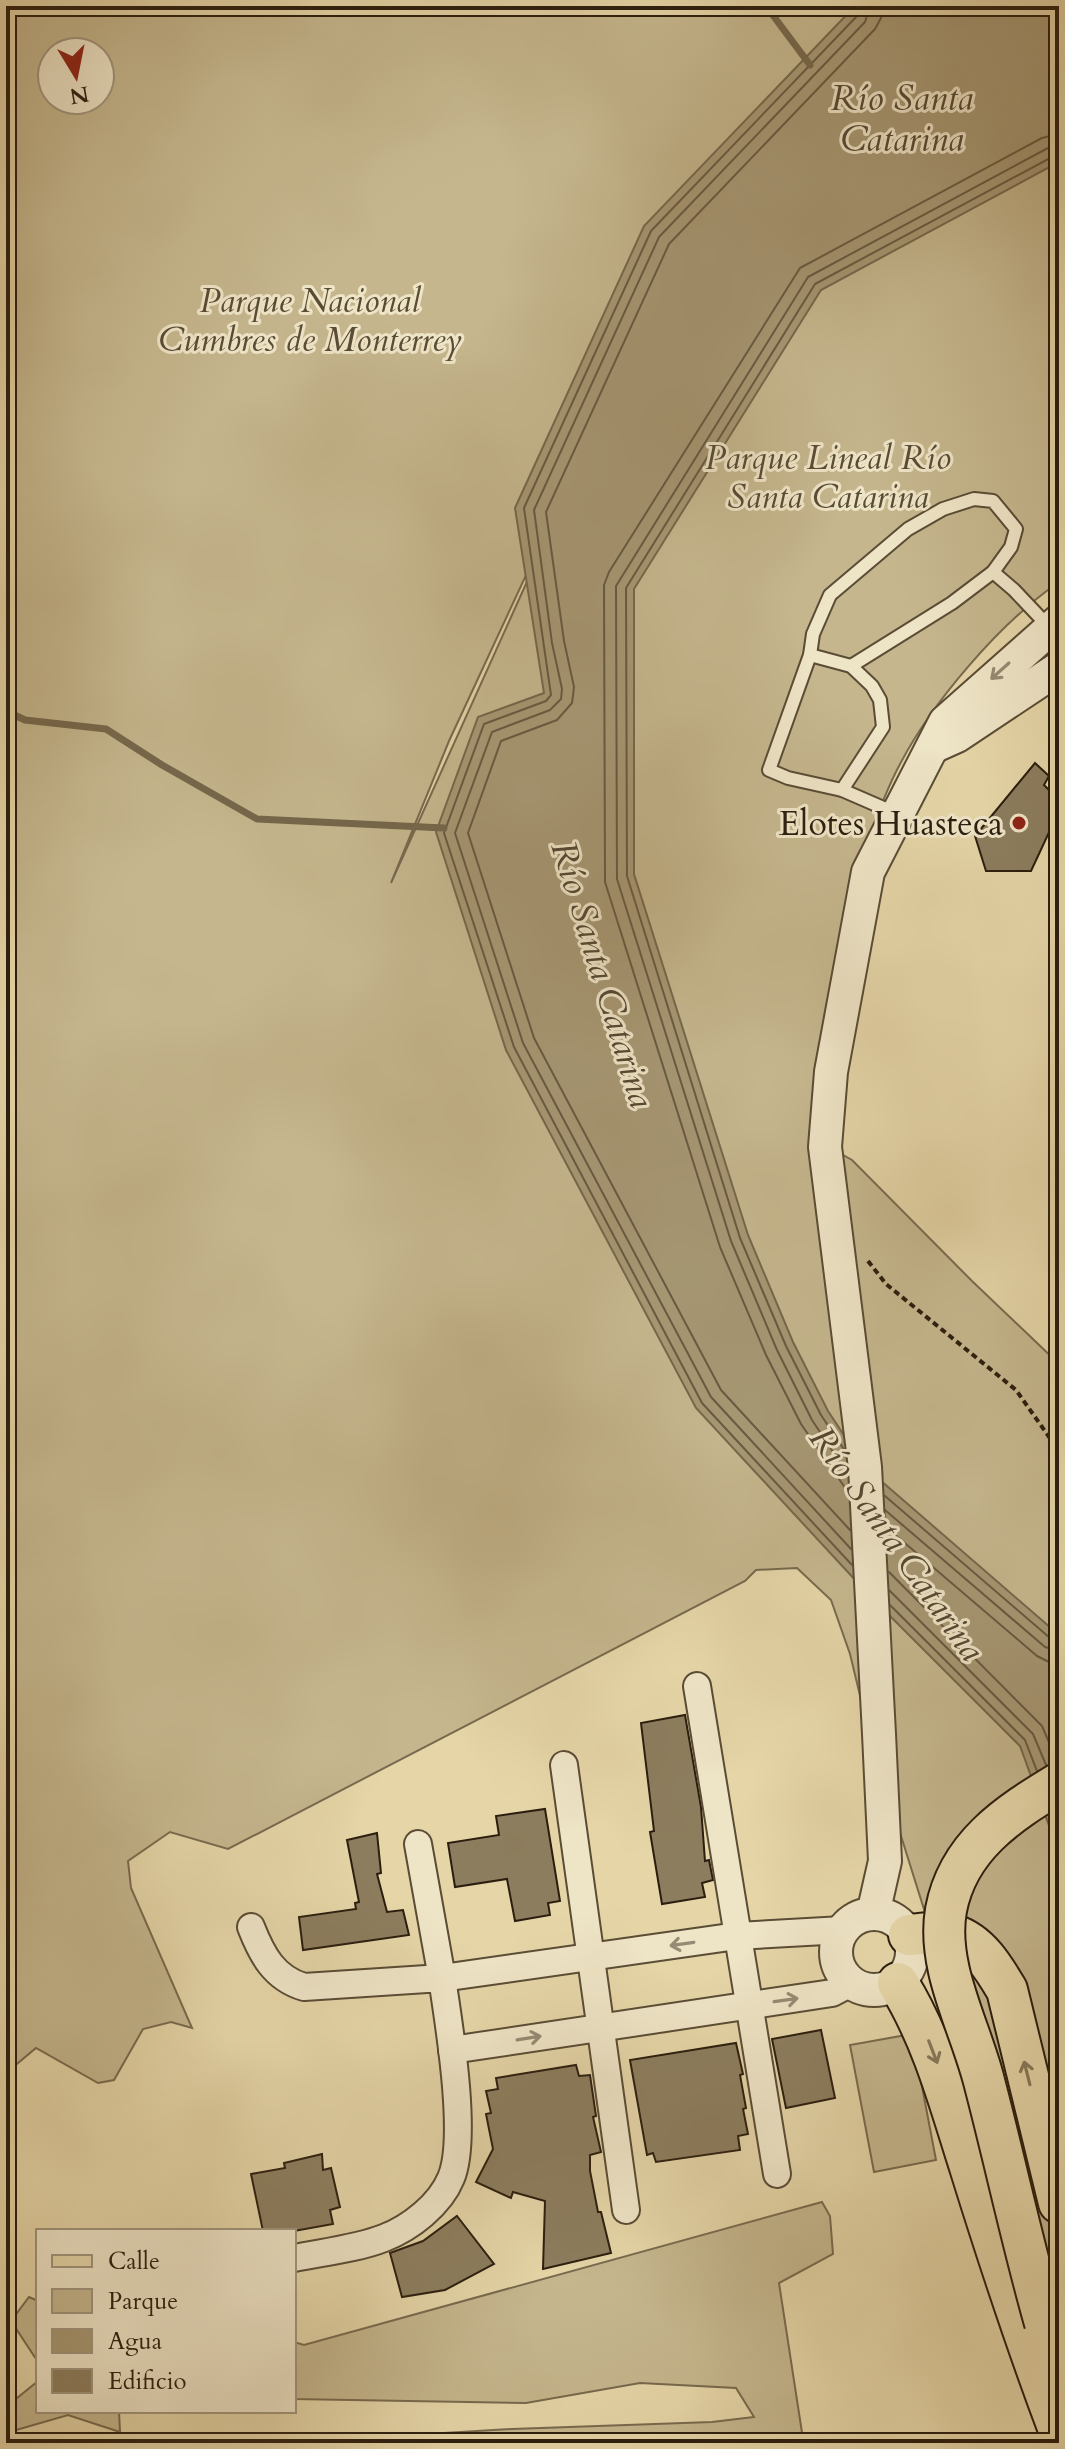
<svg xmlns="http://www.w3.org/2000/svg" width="1065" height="2449" font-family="Cardo,serif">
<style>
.green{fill:#c5b68d;stroke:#786a4e;stroke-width:2;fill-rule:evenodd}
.water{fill:#a69773;stroke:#75674b;stroke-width:2}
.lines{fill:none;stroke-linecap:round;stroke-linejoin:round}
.shore{stroke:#685a41;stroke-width:2}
.stream{stroke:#75674b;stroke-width:7}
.building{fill:#8c7d5e;stroke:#2b1e0f;stroke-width:2}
.service-casing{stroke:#5a4c35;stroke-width:16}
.minor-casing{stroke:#5a4c35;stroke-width:30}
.tertiary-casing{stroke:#5a4c35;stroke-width:36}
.primary-casing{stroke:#2b1e0f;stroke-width:44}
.path{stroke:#2b1e0f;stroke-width:4;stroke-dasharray:6 4;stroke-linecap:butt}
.service{stroke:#eee4c6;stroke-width:12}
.minor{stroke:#eee4c6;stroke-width:26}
.tertiary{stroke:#eee4c6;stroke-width:32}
.primary{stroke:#e5d5a7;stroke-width:40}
.primary-bridge-casing{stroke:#2b1e0f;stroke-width:44;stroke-linecap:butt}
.primary-bridge{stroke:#e5d5a7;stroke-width:40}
.oneway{stroke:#968b74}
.oneway2{stroke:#887a5b}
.poi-dot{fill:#8f2418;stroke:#eee4c6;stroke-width:3}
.labels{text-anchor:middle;stroke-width:6;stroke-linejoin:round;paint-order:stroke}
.park-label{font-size:34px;font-style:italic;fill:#594c35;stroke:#eee4c6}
.poi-label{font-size:34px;fill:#2b1e0f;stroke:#eee4c6;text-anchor:end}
.water-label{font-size:36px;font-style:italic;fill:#564832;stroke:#eee4c6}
</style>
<rect width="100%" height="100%" fill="#e5d5a7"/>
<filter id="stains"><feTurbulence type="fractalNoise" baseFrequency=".0025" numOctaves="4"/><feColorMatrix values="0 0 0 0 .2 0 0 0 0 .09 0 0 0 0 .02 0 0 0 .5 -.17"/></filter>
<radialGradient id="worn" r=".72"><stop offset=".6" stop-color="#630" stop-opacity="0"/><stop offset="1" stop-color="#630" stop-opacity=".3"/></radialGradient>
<g class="green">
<path d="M6,6H1059V582C1000,623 932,702 899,766C885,792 876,819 866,846L818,1141L852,1160L972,1281L1059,1364V2340L870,1737L850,1654L831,1600L797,1568L756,1570L745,1581L228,1849L170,1832L128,1861L131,1888L192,2028L171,2022L143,2029L114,2080L98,2083L36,2048L6,2073ZM52,52H100V100H52ZM631,349H632L391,883L449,741Z"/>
<path d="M912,2034L936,2160L874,2172L850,2045Z"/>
<path d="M822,2202L830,2216L833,2254L779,2283L803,2439L723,2443H278L512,2429L712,2422L754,2417L736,2388L640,2383L526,2403L294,2399V2342L304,2345Z"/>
<path d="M29,2297L38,2301V2362L11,2321Z"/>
<path d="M38,2381V2411H119L120,2432L68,2415L6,2433V2407Z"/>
</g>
<path class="water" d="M855,6H1059V162L821,290L634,589V874L748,1235L793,1342L828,1411L865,1467L1059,1635V1853L1020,1746L870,1596L696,1408L506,1050L436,832L478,717L544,693L515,508L644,226Z"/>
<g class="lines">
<g class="shore">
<path d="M845,1451L821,1415L786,1346L740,1238L627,876L626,588L815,284L1052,157L1059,156"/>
<path d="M847,1473L812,1420L777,1350L731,1241L617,879L616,586L808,277L1048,148L1059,146"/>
<path d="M848,1492L801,1424L766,1355L720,1247L605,882L604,585L609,572L800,268L1042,138L1059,134"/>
<path d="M885,1496L1050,1638L1059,1641"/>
<path d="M885,1510L1045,1647L1059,1651"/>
<path d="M886,1527L1037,1656L1049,1662L1059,1663"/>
<path d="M850,1530L721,1390L534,1038L468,833L501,741L557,720L572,703L574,687L564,641L546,512L669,244L875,29L881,18L882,6"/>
<path d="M851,1549L711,1397L523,1043L455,833L492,732L550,710L561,699L562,689L552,643L534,510L659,237L865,22L870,6"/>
<path d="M852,1565L702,1403L514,1047L444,833L484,724L546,701L551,695L524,508L651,231L858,15L860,6"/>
<path d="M889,1572L1042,1726L1057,1761"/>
<path d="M889,1590L1033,1734L1046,1765"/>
<path d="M890,1605L1025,1740L1037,1771"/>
</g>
<g class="stream">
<path d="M766,6L810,65"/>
<path d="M6,711L25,720L106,729L162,765L257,819L444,828"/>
</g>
</g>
<g class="building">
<path d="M1035,763L1049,776L1044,785L1059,800V811L1031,871H986L975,836Z"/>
<path d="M685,1715L701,1807L705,1861L709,1860L713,1880L702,1883L705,1897L662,1904L650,1832L654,1831L641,1723Z"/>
<path d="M545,1809L560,1901L548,1903L550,1915L515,1921L507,1879L455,1887L448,1843L499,1835L496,1816Z"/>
<path d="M377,1833L381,1873L377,1874L387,1912L403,1910L409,1935L303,1950L299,1917L356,1909L355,1903L359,1902L347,1840Z"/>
<path d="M821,2030L835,2098L786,2108L772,2039Z"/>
<path d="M736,2043L743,2074L740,2075L746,2108L743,2109L748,2134L738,2136L740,2150L656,2162L653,2153L647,2155L630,2060Z"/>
<path d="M576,2065L579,2076L590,2075L596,2116L593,2117L601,2152L590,2155V2171L598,2212H601L611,2253L543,2269L545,2201L513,2192L511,2198L476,2182L493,2149L486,2114L491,2113L486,2091L498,2089L496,2078Z"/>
<path d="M322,2154L323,2170L331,2168L340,2207L330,2210L333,2224L294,2231H263L251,2174L285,2168L284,2163Z"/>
<path d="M457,2216L494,2264L445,2290L402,2297L390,2253L423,2241Z"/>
</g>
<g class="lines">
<g class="service-casing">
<g id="service">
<path d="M993,572L1014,590L1049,627"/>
<path d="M810,655L851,666L872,686L880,700L883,727L842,790"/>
<path d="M851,666L952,603L993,572L1011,547L1016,529L993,501L974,499L943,509L908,529L830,595L813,634L810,655L769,770L788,778L842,790L895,813"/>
</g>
</g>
<g class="minor-casing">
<g id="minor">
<path d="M697,1686L777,2174"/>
<path d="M564,1765L626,2210"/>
<path d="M418,1844L442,1978L737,1936L843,1930"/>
<path d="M251,1927C262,1955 274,1978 304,1987L442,1978C449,2025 468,2138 451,2178C440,2205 410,2228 384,2238C356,2249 323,2252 294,2258"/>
<path d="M452,2050L832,1993L851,1983"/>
</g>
</g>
<g class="tertiary-casing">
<g id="tertiary">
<path d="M937,745L957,736L1059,668"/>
<circle cx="874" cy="1952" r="38"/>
<path d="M873,1914L885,1861L879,1734L865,1467L825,1147L831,1072L868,872L945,722L1059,621"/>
</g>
</g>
<g class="primary-casing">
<g id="primary">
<path d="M909,1935C922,1934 941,1930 954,1935C979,1943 994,1968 1007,1990L1059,2203"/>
<path d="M898,1983C934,2041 950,2105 971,2170C998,2257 1027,2345 1059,2430"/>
</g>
</g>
<g class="path">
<path d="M1059,223L1056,227L1059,235"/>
<path d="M868,1261L886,1284L1016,1390L1059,1451"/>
</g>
<use href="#service" class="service"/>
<use href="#minor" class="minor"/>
<use href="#tertiary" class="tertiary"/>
<use href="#primary" class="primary"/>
<g class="primary-bridge-casing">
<path id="primary-bridge" d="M1045,2323C1022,2242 1005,2161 984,2081C970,2026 936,1967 946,1910C958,1846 1008,1814 1059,1783"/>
</g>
<use href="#primary-bridge" class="primary-bridge"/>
</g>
<defs><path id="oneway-shaft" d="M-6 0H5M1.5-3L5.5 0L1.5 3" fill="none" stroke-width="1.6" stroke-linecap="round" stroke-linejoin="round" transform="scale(2)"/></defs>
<g class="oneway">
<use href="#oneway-shaft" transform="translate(1000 671) rotate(138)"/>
<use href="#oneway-shaft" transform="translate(682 1944) rotate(172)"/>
<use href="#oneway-shaft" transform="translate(786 2000) rotate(-8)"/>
<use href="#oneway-shaft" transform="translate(529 2038) rotate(-9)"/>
</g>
<g class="oneway2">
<use href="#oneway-shaft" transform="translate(933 2052) rotate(69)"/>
<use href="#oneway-shaft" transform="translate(1027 2073) rotate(-104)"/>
</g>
<circle class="poi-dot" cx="1019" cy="823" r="8"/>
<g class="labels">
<g class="park-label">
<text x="310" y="312">Parque Nacional<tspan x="310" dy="39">Cumbres de Monterrey</tspan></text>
<text x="828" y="469">Parque Lineal Río<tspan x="828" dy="39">Santa Catarina</tspan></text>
</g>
<g class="poi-label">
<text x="1003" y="835">Elotes Huasteca</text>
</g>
<g class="water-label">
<text x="902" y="110">Río Santa<tspan x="902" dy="41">Catarina</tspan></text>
<text transform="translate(604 974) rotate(73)" y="13">Río Santa Catarina</text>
<text transform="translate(898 1543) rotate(55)" y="13">Río Santa Catarina</text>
</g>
</g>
<rect width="1065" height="2449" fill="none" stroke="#e5d5a7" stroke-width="32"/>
<rect x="8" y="8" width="1049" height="2433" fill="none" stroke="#2b1e0f" stroke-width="4"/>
<rect x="16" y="16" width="1033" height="2417" fill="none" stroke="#2b1e0f" stroke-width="2"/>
<rect x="36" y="2229" width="260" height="184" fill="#eee4c6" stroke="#a0957d" stroke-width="2"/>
<rect x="52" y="2255" width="40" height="12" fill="#e5d5a7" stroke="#a0957d" stroke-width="2"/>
<text x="108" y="2269" font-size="24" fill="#2b1e0f">Calle</text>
<rect x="52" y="2289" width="40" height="24" fill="#c5b68d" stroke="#a0957d" stroke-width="2"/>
<text x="108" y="2309" font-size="24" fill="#2b1e0f">Parque</text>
<rect x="52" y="2329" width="40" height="24" fill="#a69773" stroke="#a0957d" stroke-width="2"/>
<text x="108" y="2349" font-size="24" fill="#2b1e0f">Agua</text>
<rect x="52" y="2369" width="40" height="24" fill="#8c7d5e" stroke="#a0957d" stroke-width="2"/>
<text x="108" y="2389" font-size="24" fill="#2b1e0f">Edificio</text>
<g transform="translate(76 76) rotate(170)"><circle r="38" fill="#eee4c6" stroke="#a0957d" stroke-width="2"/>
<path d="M0-6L14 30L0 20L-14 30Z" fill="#8f2418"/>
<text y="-12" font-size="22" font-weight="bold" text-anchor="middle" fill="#2b1e0f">N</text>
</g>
<rect width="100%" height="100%" filter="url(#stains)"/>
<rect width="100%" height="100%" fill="url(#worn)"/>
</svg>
